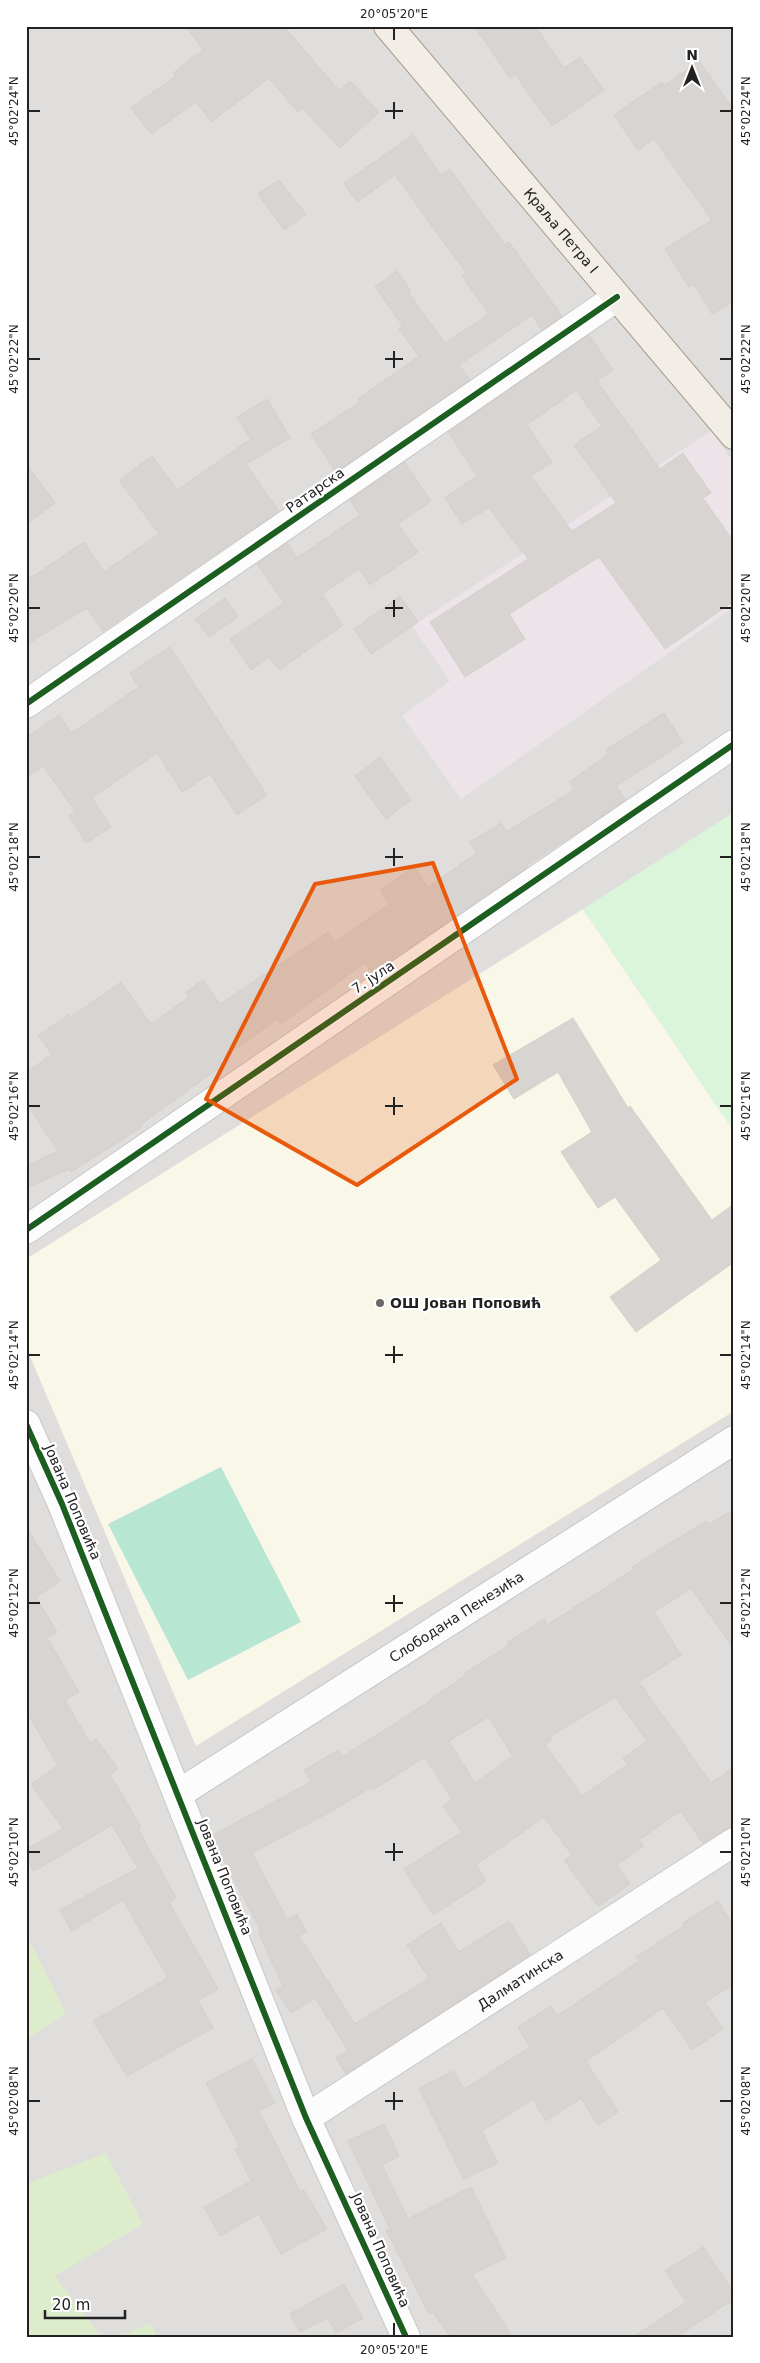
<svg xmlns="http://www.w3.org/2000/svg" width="760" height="2363" font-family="'DejaVu Sans',sans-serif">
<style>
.residential{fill:#dfdedc}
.industrial{fill:#ede4e9}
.education{fill:#f8f7e8}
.grass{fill:#ddeccb}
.park{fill:#daf5da}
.pitch{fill:#b7e6d2}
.building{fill:#d7d4d2;stroke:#d3d0cc;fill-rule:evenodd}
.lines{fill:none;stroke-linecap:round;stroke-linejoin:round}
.minor-casing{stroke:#c9c8c7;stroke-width:30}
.major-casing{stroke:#a79c86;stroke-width:30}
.minor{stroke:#fdfcfc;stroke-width:28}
.major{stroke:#f3ede7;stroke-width:28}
.cycleway-casing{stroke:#fff;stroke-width:9}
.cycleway{stroke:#1b5e20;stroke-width:6}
.marked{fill:#e8590c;fill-opacity:0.2;stroke:#e8590c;stroke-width:4;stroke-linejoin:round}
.ticks{fill:none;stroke:#222;stroke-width:2}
.poi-dot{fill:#6a6968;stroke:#fff;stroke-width:2}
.labels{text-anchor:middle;stroke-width:4.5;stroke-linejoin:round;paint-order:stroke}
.street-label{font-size:14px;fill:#222;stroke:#fff}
.poi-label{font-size:14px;font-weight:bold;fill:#222;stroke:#fff;text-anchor:start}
.neatline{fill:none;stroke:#222;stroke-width:2}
.ticks-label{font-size:12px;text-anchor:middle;fill:#222}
</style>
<rect width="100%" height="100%" fill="#f0eeeb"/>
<rect class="residential" x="26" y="26" width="708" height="2311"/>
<path class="industrial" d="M711,431L734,463V607L461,799L402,716L450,681L412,626Z"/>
<path class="education" d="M583,909L734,1131V1411L196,1746L26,1347V1259Z"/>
<g class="grass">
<path d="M26,1933L66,2014L26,2039Z"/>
<path d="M106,2153L143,2224L55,2276L101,2337H26V2184Z"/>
<path d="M150,2323L158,2337H120Z"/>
</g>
<path class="park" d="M734,812V1131L583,909Z"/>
<path class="pitch" d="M221,1467L301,1622L188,1680L108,1524Z"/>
<g class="building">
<path d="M186,26H284L339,91L350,81L379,112L340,148L302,108L298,112L269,78L211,122L196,102L151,134L131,108L176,76L173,73L203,50Z"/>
<path d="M474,26H535L564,68L580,57L604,90L552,126L515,74L510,78Z"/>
<path d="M699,61L734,110V301L712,314L694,284L689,287L665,249L712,220L654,139L638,150L614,115L662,82L664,86Z"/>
<path d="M413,135L441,175L450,169L505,245L509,242L562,316L542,330L532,315L459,365L470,380L336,472L311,434L360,402L358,399L419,356L399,329L403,326L375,287L397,271L410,290L408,292L445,343L489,314L462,276L466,273L395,175L357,202L344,183Z"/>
<path d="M279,180L306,214L284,230L258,194Z"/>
<path d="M589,335L613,370L597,381L660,469L683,453L711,493L703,498L734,542V601L665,649L599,557L509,614L525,639L465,677L430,622L528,559L489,508L462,524L445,498L477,476L448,432ZM576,390L602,426L574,445L616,503L572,531L531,476L552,462L527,425Z"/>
<path d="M267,399L290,438L246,464L279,511L103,631L87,608L26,645V581L84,542L104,572L159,534L119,480L152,456L177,490L251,439L237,417Z"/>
<path d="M404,462L431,501L398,524L418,552L370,585L359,569L322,594L343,625L279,670L269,657L251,670L230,639L284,603L257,564L287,543L297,558L360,515L350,500Z"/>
<path d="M26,464L55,503L26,524Z"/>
<path d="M400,596L418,622L371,654L354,629Z"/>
<path d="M225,598L238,617L209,637L195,619Z"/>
<path d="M170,647L267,795L237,815L210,774L182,792L157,753L92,798L111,827L86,843L69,816L75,811L43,766L26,777V738L59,715L72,733L139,687L130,673Z"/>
<path d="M664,713L683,743L616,786L626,800L527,865L528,867L372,974L365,963L281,1024L278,1019L220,1060L223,1065L140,1125L142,1127L71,1172L69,1169L26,1188V1166L58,1151L26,1103V1073L52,1054L38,1036L69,1014L71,1017L121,982L151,1024L189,997L186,992L203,980L220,1004L328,932L335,942L389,904L380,890L414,867L428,887L477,853L470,842L501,823L506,832L574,790L569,782L609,754L606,750Z"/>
<path d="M380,757L411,800L386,819L355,776Z"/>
<path d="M573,1018L628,1108L630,1106L712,1220L734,1204V1262L636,1332L610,1297L661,1260L615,1197L598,1208L561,1152L592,1132L558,1072L514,1099L493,1065Z"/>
<path d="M734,1509V1649L691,1588L654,1612L681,1655L639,1682L711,1783L734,1767V1826L726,1829L703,1843L680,1811L639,1840L644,1846L617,1865L630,1884L598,1906L564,1860L572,1855L544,1817L476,1865L486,1881L433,1915L404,1869L462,1832L443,1806L452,1800L425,1757L373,1790L371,1787L330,1812L252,1853L287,1919L297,1914L306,1932L299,1936L355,2024L429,1978L407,1945L441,1923L459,1952L509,1921L530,1955L346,2074L336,2058L348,2050L315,1998L291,2013L276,1990L283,1986L258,1932L261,1931L211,1836L311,1782L304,1770L338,1750L342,1757L430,1701L429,1700L466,1675L465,1673L509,1645L508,1642L544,1619L547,1625L633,1570L632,1567L667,1545L707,1521L710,1524ZM615,1697L647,1741L623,1758L628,1764L582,1796L545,1744L551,1740L550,1737ZM488,1717L513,1756L475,1783L449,1741Z"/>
<path d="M26,1527L60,1581L36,1597L57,1632L47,1638L79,1692L65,1700L90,1743L96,1739L118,1769L110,1775L141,1827L138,1829L176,1898L169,1902L218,1989L198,2001L213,2028L127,2076L93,2021L168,1978L123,1900L72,1931L60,1910L138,1868L112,1825L34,1871L26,1858V1850L63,1828L31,1784L58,1766L26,1710Z"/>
<path d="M718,1901L734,1927V1984L705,2002L723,2029L692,2050L663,2008L586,2061L618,2112L598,2125L581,2098L546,2121L533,2099L482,2131L498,2163L464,2179L419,2088L454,2071L464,2089L530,2047L518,2027L551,2006L557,2016L639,1961L636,1957L684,1926L683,1923Z"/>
<path d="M252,2059L275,2103L259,2111L300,2192L304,2190L327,2229L281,2254L259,2214L220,2236L204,2207L251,2181L235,2149L240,2147L206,2083Z"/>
<path d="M384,2124L399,2156L382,2165L408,2219L471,2187L506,2258L472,2274L513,2337H450L433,2312L429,2314L386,2230L390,2229L348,2141Z"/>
<path d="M703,2247L734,2293V2299L676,2337H633L686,2302L665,2271Z"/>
<path d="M344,2284L363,2318L336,2333L327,2318L300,2332L290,2314Z"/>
</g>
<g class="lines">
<g class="minor-casing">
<g id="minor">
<path d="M26,704L617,297"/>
<path d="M26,1230L734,744"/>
<path d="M26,1424L62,1504L306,2118L406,2337"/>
<path id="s1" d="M178,1794L734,1440"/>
<path id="s2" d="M306,2118L734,1842"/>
</g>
</g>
<g class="major-casing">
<g id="major">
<path id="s3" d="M388,26L734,435"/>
</g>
</g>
<use href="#minor" class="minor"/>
<use href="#major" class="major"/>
<g class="cycleway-casing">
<g id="cycleway">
<path d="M26,704L617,297"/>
<path d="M26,1230L734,744"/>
<path d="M26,1424L62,1504L306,2118L406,2337"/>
</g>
</g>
<use href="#cycleway" class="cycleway"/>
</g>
<path class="marked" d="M433,863L517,1079L357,1185L206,1099L315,884Z"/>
<path class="ticks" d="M394,28V40M394,102V119M28,111H40M385,111H403M720,111H732M394,351V368M28,359H40M385,359H403M720,359H732M394,600V617M28,608H40M385,608H403M720,608H732M394,848V866M28,857H40M385,857H403M720,857H732M394,1097V1115M28,1106H40M385,1106H403M720,1106H732M394,1346V1363M28,1355H40M385,1355H403M720,1355H732M394,1595V1612M28,1603H40M385,1603H403M720,1603H732M394,1843V1861M28,1852H40M385,1852H403M720,1852H732M394,2092V2110M28,2101H40M385,2101H403M720,2101H732M394,2323V2336"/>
<circle class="poi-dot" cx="380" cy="1303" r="5"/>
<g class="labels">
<g class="street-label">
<text dy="5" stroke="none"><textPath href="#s3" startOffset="268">Краља Петра I</textPath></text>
<text transform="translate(315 490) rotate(-35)" y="5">Ратарска</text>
<text transform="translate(373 977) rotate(-34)" y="5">7. јула</text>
<text transform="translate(73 1502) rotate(67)" y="5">Јована Поповића</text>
<text dy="5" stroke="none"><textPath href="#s1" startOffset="330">Слободана Пенезића</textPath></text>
<text transform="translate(225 1877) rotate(68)" y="5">Јована Поповића</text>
<text dy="5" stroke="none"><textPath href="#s2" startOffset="255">Далматинска</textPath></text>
<text transform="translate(381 2250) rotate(66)" y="5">Јована Поповића</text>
</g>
<g class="poi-label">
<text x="390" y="1308">ОШ Јован Поповић</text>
</g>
</g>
<rect width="760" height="2363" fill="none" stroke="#ffffff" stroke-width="55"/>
<g transform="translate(692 68)" stroke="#ffffff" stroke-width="4" paint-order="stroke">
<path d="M0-4L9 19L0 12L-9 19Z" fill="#222222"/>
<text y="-8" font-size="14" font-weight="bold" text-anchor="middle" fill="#222222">N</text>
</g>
<path d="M45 2310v8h80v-8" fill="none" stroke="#222222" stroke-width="2.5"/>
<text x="52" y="2310" font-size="15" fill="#222222" stroke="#ffffff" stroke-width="4" paint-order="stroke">20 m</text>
<rect x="28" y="28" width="704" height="2308" class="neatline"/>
<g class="ticks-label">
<text x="394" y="18">20°05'20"E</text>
<text transform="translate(14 111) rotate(-90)" y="4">45°02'24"N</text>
<text transform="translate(746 111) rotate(-90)" y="4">45°02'24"N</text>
<text transform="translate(14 359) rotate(-90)" y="4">45°02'22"N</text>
<text transform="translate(746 359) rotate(-90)" y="4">45°02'22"N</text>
<text transform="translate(14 608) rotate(-90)" y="4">45°02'20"N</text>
<text transform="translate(746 608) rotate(-90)" y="4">45°02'20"N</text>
<text transform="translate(14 857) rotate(-90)" y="4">45°02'18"N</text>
<text transform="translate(746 857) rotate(-90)" y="4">45°02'18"N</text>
<text transform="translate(14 1106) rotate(-90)" y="4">45°02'16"N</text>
<text transform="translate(746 1106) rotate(-90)" y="4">45°02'16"N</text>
<text transform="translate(14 1355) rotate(-90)" y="4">45°02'14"N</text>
<text transform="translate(746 1355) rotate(-90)" y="4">45°02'14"N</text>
<text transform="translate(14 1603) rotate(-90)" y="4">45°02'12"N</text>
<text transform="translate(746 1603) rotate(-90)" y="4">45°02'12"N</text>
<text transform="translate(14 1852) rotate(-90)" y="4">45°02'10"N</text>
<text transform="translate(746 1852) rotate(-90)" y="4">45°02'10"N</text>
<text transform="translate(14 2101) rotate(-90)" y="4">45°02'08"N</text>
<text transform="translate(746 2101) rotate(-90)" y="4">45°02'08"N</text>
<text x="394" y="2354">20°05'20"E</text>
</g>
</svg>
